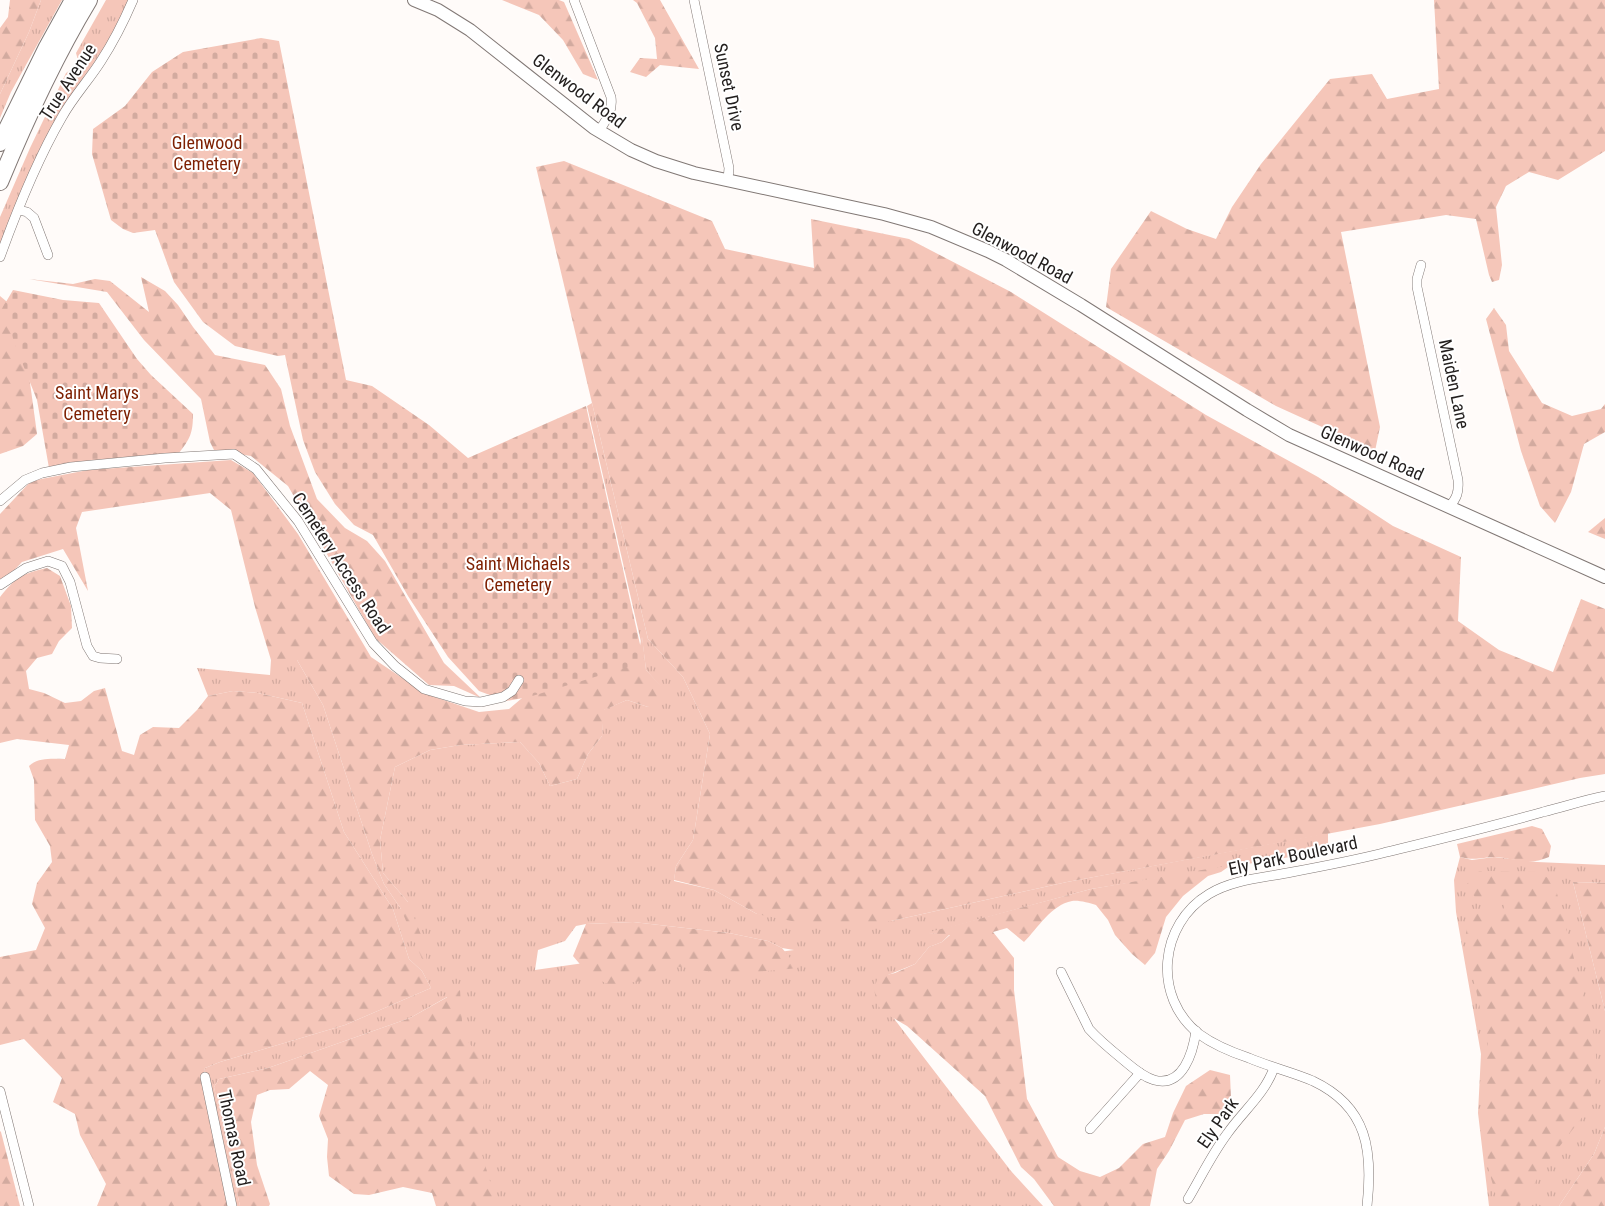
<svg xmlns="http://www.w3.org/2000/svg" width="1605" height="1206" font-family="'Roboto Condensed',sans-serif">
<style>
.grass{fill:url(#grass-tufts);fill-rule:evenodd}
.forest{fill:url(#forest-firs)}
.cemetery{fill:url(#cemetery-stones)}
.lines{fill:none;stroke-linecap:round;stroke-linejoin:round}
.street-casing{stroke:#817875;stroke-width:10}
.secondary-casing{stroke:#817875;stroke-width:14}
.highway-casing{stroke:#817875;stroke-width:18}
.street{stroke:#fff;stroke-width:9}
.secondary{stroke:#fff;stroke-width:12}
.highway{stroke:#fff;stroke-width:16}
.labels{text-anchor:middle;stroke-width:4;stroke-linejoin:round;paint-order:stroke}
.street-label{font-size:18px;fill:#221e1d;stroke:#fff}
.park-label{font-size:18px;fill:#7d1f00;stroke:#fff}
</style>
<defs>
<pattern id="grass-tufts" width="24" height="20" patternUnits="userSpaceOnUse" patternTransform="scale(1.25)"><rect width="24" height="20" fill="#f5c6b9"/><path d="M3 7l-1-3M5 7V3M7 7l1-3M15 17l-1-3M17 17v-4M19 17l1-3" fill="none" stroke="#d2aa9f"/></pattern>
<pattern id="forest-firs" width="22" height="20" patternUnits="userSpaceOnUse" patternTransform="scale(1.25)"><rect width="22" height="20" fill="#f5c6b9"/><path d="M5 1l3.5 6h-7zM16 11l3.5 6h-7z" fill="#d2aa9f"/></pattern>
<pattern id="cemetery-stones" width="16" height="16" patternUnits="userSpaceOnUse" patternTransform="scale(1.25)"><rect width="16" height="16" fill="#f5c6b9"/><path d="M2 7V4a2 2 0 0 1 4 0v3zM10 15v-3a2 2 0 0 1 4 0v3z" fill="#d2aa9f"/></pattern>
</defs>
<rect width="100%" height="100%" fill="#fffbf9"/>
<g class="grass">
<path d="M41,0H62L11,92L0,118V94L29,32Z"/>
<path d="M106,0H130L114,34L75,90L33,167L0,249V217L30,148L66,73L73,68L78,60L76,53Z"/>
<path d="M592,403L648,639L683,677L710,734L693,840L676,866L674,881L714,890L757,914L891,921L1067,882L1328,833V849L1334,850L1091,889L929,933L950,934L942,942L929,947L915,964L888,975L882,1003L1011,1171L1043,1206H483L447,997L410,1018L268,1068L219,1079L214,1087L240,1206H228L202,1080L205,1068L220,1062L345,1025L431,988L422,971L409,959L393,909L344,832L302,703L258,693L233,691L208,696L197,668L270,675L271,660H297L323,705L372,854L384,884L401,909L408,902L383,873L380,840L395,767L430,750L460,745L520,742L539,763L550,786L577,779L588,754L602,736L603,710L627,700L648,707L663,689L646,670L642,637L641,642L587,406ZM633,922L729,933L768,941L782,948L794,950L725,959L591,962L535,970L538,950L565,941L576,926L586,924Z"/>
<path d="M1460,857L1472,860L1494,857L1537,862L1605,865V883L1573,882L1605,1011V1127L1594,1154L1559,1206H1489L1478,1113L1481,1054L1456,912L1454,880Z"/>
</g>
<g class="forest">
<path d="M10,0H41L29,32L0,94V28L8,17Z"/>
<path d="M502,0H559L564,2L598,80L583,74L563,40L539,15Z"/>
<path d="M633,0H660L699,69L660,65L646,77L630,72L640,58L657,59L655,38L637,3Z"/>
<path d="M1434,0H1605V151L1558,180L1529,172L1506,186L1496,207L1502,265L1499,280L1492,282L1489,275L1476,219L1446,215L1341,232L1380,427L1375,451L1276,406L1106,307L1111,269L1151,211L1187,229L1216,239L1232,207L1261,164L1330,79L1372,74L1387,99L1439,89Z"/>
<path d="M564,161L712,221L725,249L814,268L811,219L909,239L1011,292L1206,415L1318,477L1393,526L1461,557L1458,621L1499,650L1553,672L1581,599L1605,609V774L1580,778L1380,824L1067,882L891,921L816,926L757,914L714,890L674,880L676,866L693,840L710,734L683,677L648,639L536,167Z"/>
<path d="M141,277L165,291L178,305L193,327L215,355L265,365L281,389L290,426L317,499L345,528L367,541L385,561L444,663L481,698L454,686L429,685L375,638L288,486L251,456L214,450L210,442L201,399L144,340L107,292L29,279L73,284L95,279L110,281L149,312Z"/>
<path d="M0,296L12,306L28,368L37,434L23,446L0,454Z"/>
<path d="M1494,308L1506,325L1509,351L1542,403L1572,416L1601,409L1605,404V432L1584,444L1571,492L1555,523L1540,506L1521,451L1486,319Z"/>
<path d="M231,460L253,473L298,534L371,657L426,694L479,712L509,709L534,688L639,651L642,635L646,670L664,689L665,702L648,707L627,700L604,710L602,736L588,754L577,779L550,786L539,763L520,742L460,745L430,750L395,767L380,840L383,873L408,902L425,945L428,973L401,909L384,884L372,854L323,705L297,660H271L255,607L231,510L210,493L82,512L76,528L88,591L63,549L22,562L0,585V514L31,481L88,470Z"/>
<path d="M1605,518V539L1588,532Z"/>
<path d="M47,568L60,576L71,606L72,628L59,641L52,654L37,658L26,671L29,689L44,693L65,703L81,701L94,691L105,688L122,751L134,755L140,735L153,727L179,728L197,710L208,696L233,691L258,693L302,703L344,832L393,909L409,959L422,971L431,988L345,1025L220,1062L205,1068L202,1080L228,1206H97L106,1184L80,1135L75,1114L53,1102L62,1078L24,1039L0,1045V957L36,950L45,928L32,904L37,883L52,862L50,846L35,820L34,780L29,766C38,757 54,759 65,759L69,745L17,739L0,743V597C17,576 22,574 47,568Z"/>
<path d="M1532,826L1542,829L1551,846L1549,857C1529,866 1517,859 1496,857C1482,857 1476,861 1460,857L1457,844Z"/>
<path d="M1231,865L1221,872L1208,876L1183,896L1166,917L1155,953L1145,965L1132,954L1115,935L1108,920L1096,905C1089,903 1079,900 1072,901C1051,905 1038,928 1024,942L1007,928L993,932L1014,958V990L1027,1099L1058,1157L1080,1171L1100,1177L1119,1168L1143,1144L1165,1137L1173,1113L1186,1086L1210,1070L1230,1075L1231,1098L1222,1114H1204L1185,1120L1169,1151L1157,1169L1150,1206H1054L1034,1179L1021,1167L985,1096L907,1026L883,1012L877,1004L874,989L878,977L895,973L915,964L929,947L942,942L950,935L926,933L1091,889Z"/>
<path d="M1479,871L1539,872L1554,882L1595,1039L1597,1074L1587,1111L1549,1160L1520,1206H1499L1489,1171L1482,1108L1483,1080L1488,1045L1465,939L1469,915L1503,910L1507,898L1477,900L1466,885Z"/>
<path d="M1573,882L1605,883V1011Z"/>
<path d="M633,922L729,933L768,941L782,948L798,968L728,975L684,967L661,966L643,981L610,985L590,976L573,956L586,924Z"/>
<path d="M460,990L463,1036L480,1056L483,1080V1109L480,1148L492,1188L495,1206H436L432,1193L403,1187L369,1195L354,1194L329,1176L327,1157L328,1139L319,1116L328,1085L310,1071L289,1089L270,1090L257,1095L251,1122L257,1165L270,1204L269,1206H240L214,1087L219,1079L268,1068L410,1018Z"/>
<path d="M1605,1127V1206H1559L1594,1154Z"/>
<path d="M0,1131L1,1132L20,1206H0Z"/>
</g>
<g class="cemetery">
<path d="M261,38L279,41L346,380L372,386L429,425L468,458L586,406L644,662L529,697L506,701L479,691L448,657L408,596L373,535L354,525L335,504L315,472L303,440L285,355L278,356L235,346L203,322L174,282L155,230L133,233L123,229L111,220L92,154L93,129L125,106L152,72L183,52Z"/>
<path d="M13,290L63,300L99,303L137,359L151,375L193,414C193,433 190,439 179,453L49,468L37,400L14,342L3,307Z"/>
</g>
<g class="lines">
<g class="street-casing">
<g id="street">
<path d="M574,0L611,97C613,111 607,119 599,131"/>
<path d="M694,0L729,168L728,180"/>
<path d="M19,210L27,212L34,218L48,255"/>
<path d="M0,257C17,210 37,160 62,117C73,97 89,80 101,61C114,41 124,21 133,0"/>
<path d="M1421,265L1417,279V287L1458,480C1459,492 1457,498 1449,507"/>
<path d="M0,501L25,480L42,473L71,467L165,458L234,454L256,469L298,521L373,643L395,666L424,689L465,701L481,702L503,697L512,691L519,680"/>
<path d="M0,585L26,568L48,561L62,566L70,582L87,646L93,656L100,658L117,659"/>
<path d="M1061,972L1089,1029C1099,1040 1110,1049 1121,1058C1131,1066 1141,1076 1154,1080C1183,1088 1193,1052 1196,1031"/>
<path d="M205,1077L232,1206"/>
<path d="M0,1091L29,1206"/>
<path d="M1090,1129L1140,1073"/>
<path d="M1188,1199C1201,1177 1212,1154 1227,1134C1243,1111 1264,1095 1274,1068"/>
<path d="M1367,1206C1373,1151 1368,1107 1313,1081C1292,1072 1270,1067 1249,1058C1231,1052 1214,1045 1199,1034C1152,997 1159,924 1209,894C1232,880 1261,878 1287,873C1319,867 1351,861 1383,853C1436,840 1490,827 1543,812C1564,807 1584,800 1605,796"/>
</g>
</g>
<g class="secondary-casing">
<path id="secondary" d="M414,0L438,10L470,30L594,128L631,150L656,161L694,173L884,214L931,227L988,251L1006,260L1081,305L1247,410L1289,435L1605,577"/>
</g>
<g class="highway-casing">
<g id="highway">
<path d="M0,143L47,47L73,0"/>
<path d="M0,182C26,119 54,58 89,0"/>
</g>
</g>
<use href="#street" class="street"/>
<use href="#secondary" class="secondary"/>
<use href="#highway" class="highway"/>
</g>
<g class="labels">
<g class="street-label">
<text transform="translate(68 82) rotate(-57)" y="6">True Avenue</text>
<text transform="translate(729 87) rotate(78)" y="6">Sunset Drive</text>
<text transform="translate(579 91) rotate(37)" y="6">Glenwood Road</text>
<text transform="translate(1022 253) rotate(28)" y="6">Glenwood Road</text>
<text transform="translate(1454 384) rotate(78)" y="6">Maiden Lane</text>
<text transform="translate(1372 453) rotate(24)" y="6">Glenwood Road</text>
<text transform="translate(341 563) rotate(57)" y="6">Cemetery Access Road</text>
<text transform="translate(1293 856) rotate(-12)" y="6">Ely Park Boulevard</text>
<text transform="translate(1218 1123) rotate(-55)" y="6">Ely Park</text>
<text transform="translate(234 1138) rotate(78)" y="6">Thomas Road</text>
</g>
<g class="park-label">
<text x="207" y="149">Glenwood<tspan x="207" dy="21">Cemetery</tspan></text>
<text x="97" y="399">Saint Marys<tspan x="97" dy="21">Cemetery</tspan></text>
<text x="518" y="570">Saint Michaels<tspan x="518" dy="21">Cemetery</tspan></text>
</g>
</g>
</svg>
